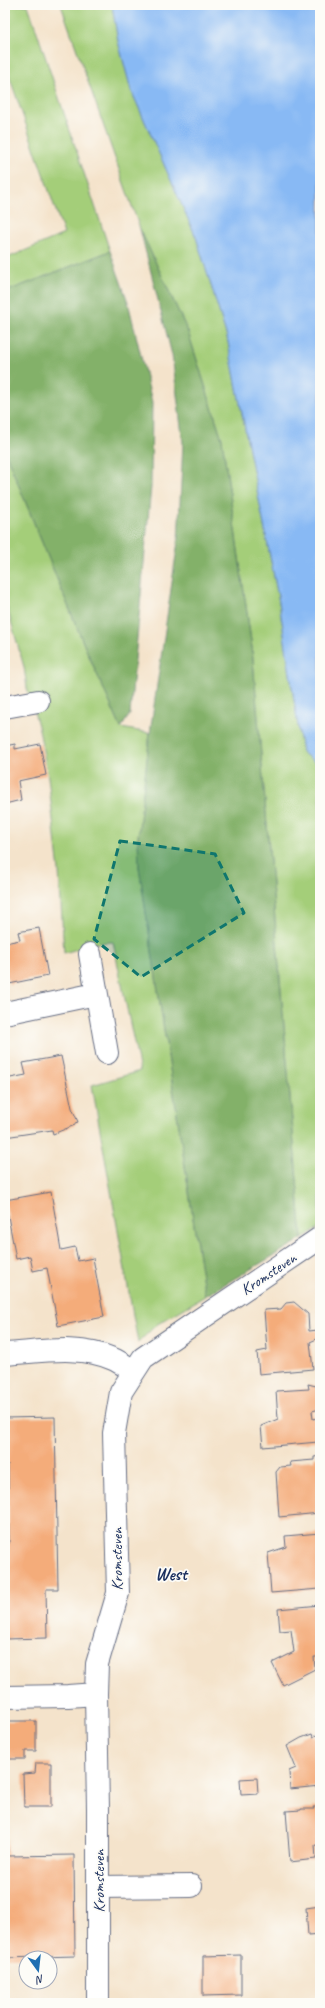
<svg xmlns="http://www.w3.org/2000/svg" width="325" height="2008" font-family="Caveat,sans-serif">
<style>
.green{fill:#a4ce79;stroke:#607e6c}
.forest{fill:#83b169;stroke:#4f7064}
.water{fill:#88b9f4;stroke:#5274a9}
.building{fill:#f4ac7a}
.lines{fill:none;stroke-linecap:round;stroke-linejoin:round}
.minor-casing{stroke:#676e84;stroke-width:24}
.minor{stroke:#fff;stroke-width:22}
.marked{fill:#0f766e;fill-opacity:0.2;stroke:#0f766e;stroke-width:3;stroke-dasharray:8 5;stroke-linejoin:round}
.labels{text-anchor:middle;stroke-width:3.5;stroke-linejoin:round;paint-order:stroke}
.street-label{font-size:16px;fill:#1b2f5e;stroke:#fdfcf7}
.quarter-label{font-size:18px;font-weight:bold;fill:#1b2f5e;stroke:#fdfcf7}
</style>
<rect width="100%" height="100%" fill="#fdfcf7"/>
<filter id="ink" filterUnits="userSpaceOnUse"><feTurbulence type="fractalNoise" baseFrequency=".025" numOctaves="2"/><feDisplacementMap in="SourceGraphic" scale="8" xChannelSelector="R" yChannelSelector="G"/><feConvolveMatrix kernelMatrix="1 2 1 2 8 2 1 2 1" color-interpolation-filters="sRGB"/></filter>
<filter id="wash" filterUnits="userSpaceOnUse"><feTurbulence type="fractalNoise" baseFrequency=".012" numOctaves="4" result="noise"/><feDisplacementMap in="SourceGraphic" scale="16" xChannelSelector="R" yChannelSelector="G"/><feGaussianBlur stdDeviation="0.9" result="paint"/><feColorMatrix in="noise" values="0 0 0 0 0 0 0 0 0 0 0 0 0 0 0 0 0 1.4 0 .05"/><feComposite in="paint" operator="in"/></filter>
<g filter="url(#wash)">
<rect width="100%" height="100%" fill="#f4e3cb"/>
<g class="green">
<path d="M5,5H28L110,251L5,292V259L64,234L5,64Z"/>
<path d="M61,5H112L118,41L131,90L196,237L227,337L279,602L302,752L320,766V1227L302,1239L252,648L222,439L188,332L140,229Z"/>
<path d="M5,452L85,647L121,728L150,733L138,837L139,867L205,1296L156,1325L138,1343L92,1085L140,1071L113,942L98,943L64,953L59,871L48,777L39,729L27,688L24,667L5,600Z"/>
</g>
<g class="forest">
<path d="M140,229L188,332L222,439L252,648L302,1239L205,1296L139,867L138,837L150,733L178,541L183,443L172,355Z"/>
<path d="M110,251L128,302L152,402L151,487L130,714L121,728L85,647L5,452V292Z"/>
</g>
<path class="water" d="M112,5H320V766L302,752L279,602L227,337L196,237L131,90L118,41Z"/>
<g id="blocks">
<g class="building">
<path d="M15,744V749L40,744L46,775L18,781L21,800L5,804V746Z"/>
<path d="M39,928L48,976L9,984L7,977L5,978V943L20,940L18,932Z"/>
<path d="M61,1056L72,1108L78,1122L75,1123V1125L53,1134L52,1130L5,1137V1079L26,1075L23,1063Z"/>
<path d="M51,1192L61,1250L75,1247L78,1261L93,1258L104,1317L58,1326L47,1268L33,1271L30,1256L16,1259L5,1200Z"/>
<path d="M294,1302L308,1314L309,1331L318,1330L319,1338L310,1342L313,1369L259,1374L257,1352L267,1350L264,1310L281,1309L286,1303Z"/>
<path d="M308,1384L320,1387V1409L312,1411L313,1419L317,1418L318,1442L263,1447L261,1426L278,1419L276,1391L309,1389Z"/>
<path d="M55,1417L58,1589H46L47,1638L5,1639V1543H9L8,1464H5V1418Z"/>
<path d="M320,1456V1513L279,1517L276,1472L280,1467L291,1466L290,1462L314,1460V1457Z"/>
<path d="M320,1533V1589L271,1593L268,1553L286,1547L285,1536Z"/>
<path d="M320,1605V1657H314L315,1669L283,1685L272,1663L294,1652L291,1630L280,1631L278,1609Z"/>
<path d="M5,1721H36V1751H25V1759H5Z"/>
<path d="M320,1733V1786L290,1789L289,1771L296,1768L287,1746L301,1738L312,1734L313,1737Z"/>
<path d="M36,1763H51V1807H24L23,1774L35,1773Z"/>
<path d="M257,1778L258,1794L241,1795L240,1779Z"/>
<path d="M313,1807H320V1846L315,1845L316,1859L290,1862L286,1811L301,1810V1809H314Z"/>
<path d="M7,1836L8,1856L74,1855L75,1956L5,1958V1837Z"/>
<path d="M320,1906V1934L308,1935L306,1908Z"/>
<path d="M241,1955V1995L203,1996V1956Z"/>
</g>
</g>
</g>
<g filter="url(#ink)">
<use href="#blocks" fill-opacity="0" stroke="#676e84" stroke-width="1"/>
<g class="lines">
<g class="minor-casing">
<g id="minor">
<path d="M5,707L38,701"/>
<path d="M90,954L107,1053"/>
<path d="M5,1013L96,994"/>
<path d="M5,1354C39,1352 80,1344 113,1359C120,1362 127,1367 134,1371"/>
<path d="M5,1697L68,1696L96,1694"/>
<path d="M98,1887L191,1886"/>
<path d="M98,2003V1809L96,1694L97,1664L118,1593L114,1433L121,1392L143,1358L320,1238"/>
</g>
</g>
<use href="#minor" class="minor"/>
</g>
</g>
<path class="marked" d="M120,841L215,854L244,913L141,977L94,939Z"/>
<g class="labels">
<g class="street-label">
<text transform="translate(268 1273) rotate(-34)" y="6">Kromsteven</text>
<text transform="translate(116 1559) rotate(-90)" y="6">Kromsteven</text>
<text transform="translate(98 1881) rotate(-90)" y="6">Kromsteven</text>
</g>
<g class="quarter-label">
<text x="171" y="1580">West</text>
</g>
</g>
<rect width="325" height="2008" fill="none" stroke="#fdfcf7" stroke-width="20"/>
<g transform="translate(38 1970) rotate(165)"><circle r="19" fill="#fdfcf7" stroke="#a3aaba"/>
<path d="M0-3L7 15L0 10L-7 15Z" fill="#1f6fb2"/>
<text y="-6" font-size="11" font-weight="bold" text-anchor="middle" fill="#1b2f5e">N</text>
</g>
</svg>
